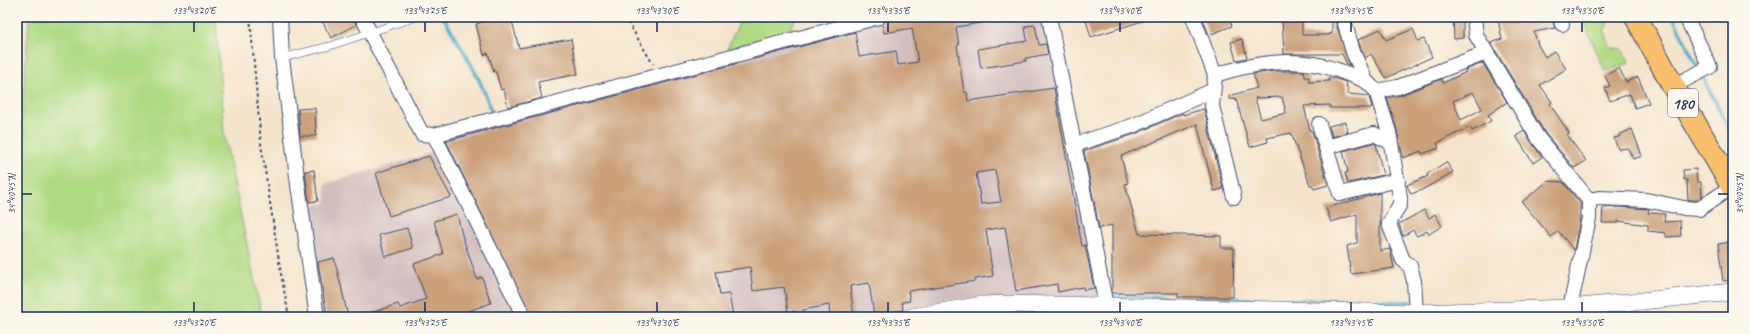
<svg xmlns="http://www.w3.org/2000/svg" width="1750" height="334" font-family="Caveat,sans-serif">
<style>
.industrial{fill:#d1bfbf}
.green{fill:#b1da84;stroke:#668471}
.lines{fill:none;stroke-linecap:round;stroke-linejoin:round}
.stream{stroke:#4bacca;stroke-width:3.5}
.building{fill:#cba17b;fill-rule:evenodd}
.service-casing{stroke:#3c4a6f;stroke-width:8}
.minor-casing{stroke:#3c4a6f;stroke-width:16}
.tertiary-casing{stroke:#3c4a6f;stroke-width:18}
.trunk-casing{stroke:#3c4a6f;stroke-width:24}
.path{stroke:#3c4a6f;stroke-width:2;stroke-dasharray:3 3;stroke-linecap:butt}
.service{stroke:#fff;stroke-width:7}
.minor{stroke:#fff;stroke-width:14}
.tertiary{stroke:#fff;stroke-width:17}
.trunk{stroke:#f9bf6d;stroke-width:22}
.ticks{fill:none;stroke:#1b2f5e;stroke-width:1.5}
.labels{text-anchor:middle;stroke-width:3;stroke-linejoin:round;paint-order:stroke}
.shield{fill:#fbf7ec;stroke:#5e6b89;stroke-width:1}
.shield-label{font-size:16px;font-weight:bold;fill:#1b2f5e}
.neatline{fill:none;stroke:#1b2f5e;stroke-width:1.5}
.ticks-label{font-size:10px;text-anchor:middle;fill:#1b2f5e}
</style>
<rect width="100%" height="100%" fill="#fbf7ec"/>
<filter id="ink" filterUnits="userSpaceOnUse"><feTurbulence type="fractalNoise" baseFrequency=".025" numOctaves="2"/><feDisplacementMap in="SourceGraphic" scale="8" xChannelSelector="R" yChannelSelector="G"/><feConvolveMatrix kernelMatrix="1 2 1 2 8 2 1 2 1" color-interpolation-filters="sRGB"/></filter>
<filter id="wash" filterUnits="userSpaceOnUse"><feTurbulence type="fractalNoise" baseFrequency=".012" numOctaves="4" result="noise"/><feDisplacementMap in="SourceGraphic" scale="16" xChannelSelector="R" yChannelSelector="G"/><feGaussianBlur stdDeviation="0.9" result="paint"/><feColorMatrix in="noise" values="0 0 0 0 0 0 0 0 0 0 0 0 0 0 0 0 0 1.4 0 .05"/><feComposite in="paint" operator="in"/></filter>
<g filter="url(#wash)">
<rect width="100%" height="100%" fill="#f5e5cd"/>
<path class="industrial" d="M890,17H1045L1107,314L1204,317H324L315,275L306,207L326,203L325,184L444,149V134Z"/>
<g class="green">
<path d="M29,17H216L224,134L262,317H24L18,172Z"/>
<path d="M742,17H796L789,33L727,49Z"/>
<path d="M1605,17L1608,26L1604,29L1609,44L1613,48L1622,49L1630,63L1605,71L1582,18Z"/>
</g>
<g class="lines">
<g class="stream">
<path d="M443,17C461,47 481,77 491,111"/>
<path d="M1673,17L1699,70"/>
<path d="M1702,75L1733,137"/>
<path d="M1107,296L1410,302"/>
</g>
</g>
<g id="blocks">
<g class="building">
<path d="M320,17H354L356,25L331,38Z"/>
<path d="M502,17H511L519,48L571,39L578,74L538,82L542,98L508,107L504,89L501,90L496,72H494L488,53L484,55L476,24Z"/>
<path d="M890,17H986V22L956,27L959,45L957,46L964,92H967L968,101L1054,88L1082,246L1085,245L1094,288L1084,290L1083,287L1058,292L1057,284L1016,291L1005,227L986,230L993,276L975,279V281L908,291L910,301L902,302L903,310L874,315L869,283L850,286L854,317H830L829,305L803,310L805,317H795L794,311L788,312L784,287L753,291L750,267L716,272L720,295L729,294L733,317H532L446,141L855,32L859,57L896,51L898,65L918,62L912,28L884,33L882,25L887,18ZM995,170L1001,202L981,204L976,173Z"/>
<path d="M1094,17H1149V19L1091,37L1086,20Z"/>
<path d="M1208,17H1229L1232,26L1209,35L1203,19Z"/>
<path d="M1453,17H1463V38L1454,39Z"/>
<path d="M1510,17H1516L1517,23L1552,17L1555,28L1534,32L1538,45L1545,57L1554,51L1566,69L1540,85L1552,102L1550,104L1569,133L1567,135L1586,161L1574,168L1545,133L1491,43L1502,39L1498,19Z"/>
<path d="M1282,18H1302V35H1329V34H1332V20H1335L1350,65L1347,64L1342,54H1284Z"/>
<path d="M1035,25L1039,45L1046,44L1048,54L1026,58V61L981,68L978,49L1027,41L1025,26Z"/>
<path d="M1380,29L1386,40L1413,29L1418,41L1424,39L1432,57L1386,78L1371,54L1365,58L1358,40Z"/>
<path d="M1242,39L1247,58L1236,60L1231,42Z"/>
<path d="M1483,63L1507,102L1488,115L1491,121L1472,131L1470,127L1437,143L1439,148L1422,154L1421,151L1403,158L1397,130L1387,98L1401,95L1441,79L1443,83L1466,72L1465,70ZM1473,92L1482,109L1461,120L1453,101Z"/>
<path d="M1619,68L1626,82L1638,77L1649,103L1635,108L1630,94L1610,101L1605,88L1610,86L1605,76Z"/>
<path d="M1275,71H1304L1305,77H1309V82L1329,81V77L1346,82L1348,94L1369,96L1372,108H1330V105L1304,106L1310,131H1312L1328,185L1314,189L1312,185H1310L1291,133L1267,138L1268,142L1250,147L1236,99H1229V96L1257,88L1253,74ZM1282,97L1286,113L1261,119L1255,98Z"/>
<path d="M315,108L316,136H300L298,109Z"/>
<path d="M1204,109L1223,189L1214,191L1197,124L1121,156L1128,183L1125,184L1139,234L1221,236V248H1234L1233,297H1178V293H1112V225L1099,228L1084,151L1135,134L1183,113V115Z"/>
<path d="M1345,122L1348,132L1332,137L1329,126Z"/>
<path d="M1632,129L1642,156L1633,159L1628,148L1618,149L1614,138L1619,137V135Z"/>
<path d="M1524,131L1542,157L1533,163L1516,136Z"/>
<path d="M1373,143L1376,144L1383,175L1348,183L1345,173L1348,172L1343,151Z"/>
<path d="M429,156L451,197L389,216L376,173Z"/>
<path d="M1446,162L1453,172L1422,190L1411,194L1407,185L1428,176L1427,174Z"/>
<path d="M1696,169L1697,182H1701L1702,197L1698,200H1688L1687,180H1684L1683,170Z"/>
<path d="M314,170L318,201L309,202L305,171Z"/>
<path d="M1548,181L1563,182L1580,203V217L1574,250L1558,231L1551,237L1522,202Z"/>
<path d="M1380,193V251L1390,249L1394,268L1351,274L1347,246L1357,243V214L1331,222L1326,208Z"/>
<path d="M1620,207L1649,209L1648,213L1665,214L1664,222L1680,221L1681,236L1666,237V233L1648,231V225L1618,221V223H1602L1603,208Z"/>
<path d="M1424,210L1429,218L1435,214L1442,226L1429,234L1427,231L1417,236L1413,230L1403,236L1399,224Z"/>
<path d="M457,214L462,235L477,279L482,277L491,303L451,317H364V315L398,304L400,308L426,299L414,264L443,254L434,221Z"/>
<path d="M407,228L413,248L385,257L379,235Z"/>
<path d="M1731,242L1733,280L1723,281L1718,244Z"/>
<path d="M334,258L341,286L348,317H327L318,262Z"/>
</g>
</g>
</g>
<g filter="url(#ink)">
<use href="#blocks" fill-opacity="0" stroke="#3c4a6f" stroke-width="1"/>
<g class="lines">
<g class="service-casing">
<path id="service" d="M282,58L330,46L416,17"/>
</g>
<g class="minor-casing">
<g id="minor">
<path d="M280,17L282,58L298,185L317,317"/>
<path d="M362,17L422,134L434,135L524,317"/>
<path d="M1049,17L1106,306"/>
<path d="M1193,17L1215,75L1212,106L1234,197"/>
<path d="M1343,17L1353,52L1366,81L1376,91L1389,132L1400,197V204L1389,224L1403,260L1410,266L1414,281L1416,313"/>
<path d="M1474,17L1476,35L1538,138L1589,200V218L1570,308"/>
<path d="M1560,17L1562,24"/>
<path d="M1215,75C1254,63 1294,56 1334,69C1345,72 1355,77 1366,81"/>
<path d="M1673,86L1710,67L1686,17"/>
<path d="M1376,91L1398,87L1486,53"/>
<path d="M1319,124L1340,194L1398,180"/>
<path d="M434,135L879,17"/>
<path d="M1074,145L1132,126L1209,92H1213"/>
<path d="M1326,147L1374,134L1390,142"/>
<path d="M1589,200L1599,198L1646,200L1684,208L1699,209L1733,186"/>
</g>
</g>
<g class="tertiary-casing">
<path id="tertiary" d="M912,317L983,305L1007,304L1416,313L1570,308L1733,292"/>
</g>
<g class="trunk-casing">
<path id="trunk" d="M1636,17L1673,86L1733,188"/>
</g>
<g class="path">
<path d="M250,17L261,144L281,274L289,317"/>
<path d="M625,17L653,64"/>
</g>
<use href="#service" class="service"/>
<use href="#minor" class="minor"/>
<use href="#tertiary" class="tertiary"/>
<use href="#trunk" class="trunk"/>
</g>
</g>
<path class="ticks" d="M194,22V32M425,22V32M657,22V32M888,22V32M1120,22V32M1351,22V32M1582,22V32M22,194H32M1718,194H1728M194,302V312M425,302V312M657,302V312M888,302V312M1120,302V312M1351,302V312M1582,302V312"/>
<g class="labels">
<rect class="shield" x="1668" y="89" width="30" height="28" rx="3"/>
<g class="shield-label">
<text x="1683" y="109">180</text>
</g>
</g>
<rect width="1750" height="334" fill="none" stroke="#fbf7ec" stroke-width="44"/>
<rect x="22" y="22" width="1706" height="290" class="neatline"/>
<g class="ticks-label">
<text x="194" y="14">133°43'20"E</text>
<text x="425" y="14">133°43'25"E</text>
<text x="657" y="14">133°43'30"E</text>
<text x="888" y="14">133°43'35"E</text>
<text x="1120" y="14">133°43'40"E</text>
<text x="1351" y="14">133°43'45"E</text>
<text x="1582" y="14">133°43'50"E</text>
<text transform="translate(11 194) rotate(-90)" y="4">34°40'45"N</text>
<text transform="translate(1739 194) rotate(-90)" y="4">34°40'45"N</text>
<text x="194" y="326">133°43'20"E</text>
<text x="425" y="326">133°43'25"E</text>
<text x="657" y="326">133°43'30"E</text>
<text x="888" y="326">133°43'35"E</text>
<text x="1120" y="326">133°43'40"E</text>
<text x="1351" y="326">133°43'45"E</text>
<text x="1582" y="326">133°43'50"E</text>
</g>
</svg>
